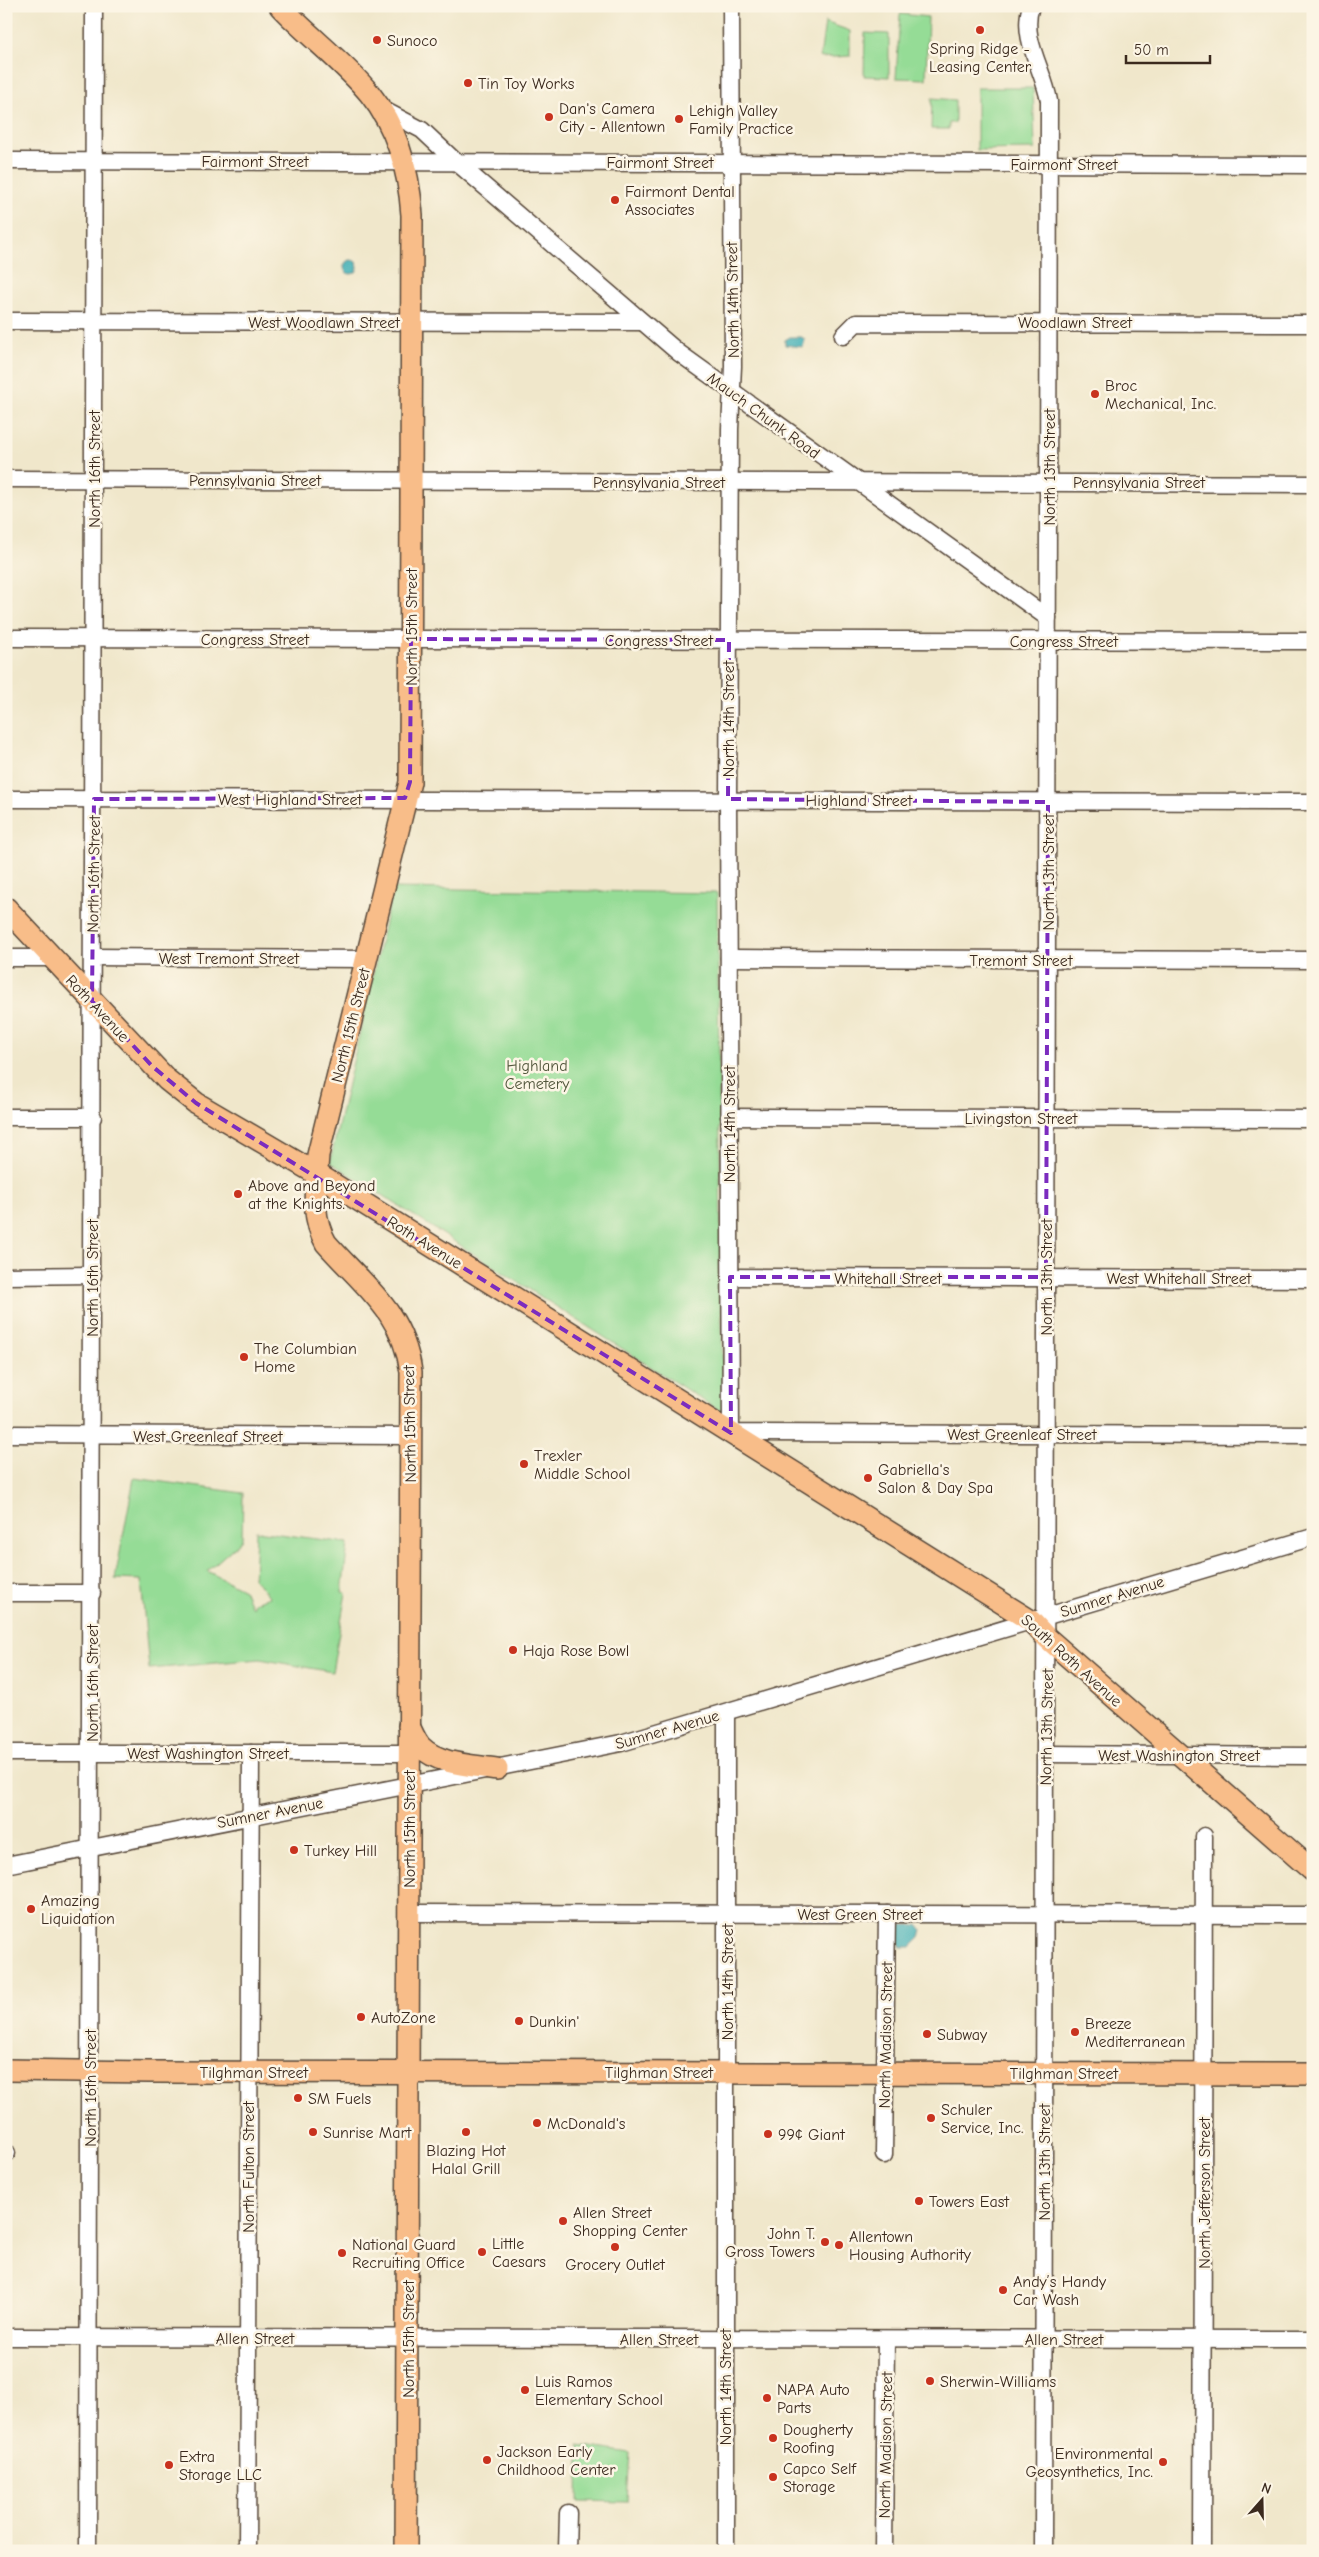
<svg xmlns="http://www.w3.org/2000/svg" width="1319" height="2557" font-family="'Comic Neue',sans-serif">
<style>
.green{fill:#95dc96;stroke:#68835a}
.water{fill:#3daeb5;stroke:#3c6c6a}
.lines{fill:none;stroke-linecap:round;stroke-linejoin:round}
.minor-casing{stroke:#564638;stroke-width:19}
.major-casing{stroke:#564638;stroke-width:24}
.minor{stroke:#fff;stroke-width:16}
.major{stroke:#f8bd89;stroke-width:21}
.marked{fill:none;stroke:#7b2cbf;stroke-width:4;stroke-dasharray:10 6;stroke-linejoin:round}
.poi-dot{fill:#c8321e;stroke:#fcf5e5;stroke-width:2}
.labels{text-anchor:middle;stroke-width:5;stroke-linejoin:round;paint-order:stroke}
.poi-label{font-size:16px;fill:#3b2a1e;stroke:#fcf5e5;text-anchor:start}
.street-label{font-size:16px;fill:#3b2a1e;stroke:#fcf5e5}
.park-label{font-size:16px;fill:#52563c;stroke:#fcf5e5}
</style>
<rect width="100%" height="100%" fill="#fcf5e5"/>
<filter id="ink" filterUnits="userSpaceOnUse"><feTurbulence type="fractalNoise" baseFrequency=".02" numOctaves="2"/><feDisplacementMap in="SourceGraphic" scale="10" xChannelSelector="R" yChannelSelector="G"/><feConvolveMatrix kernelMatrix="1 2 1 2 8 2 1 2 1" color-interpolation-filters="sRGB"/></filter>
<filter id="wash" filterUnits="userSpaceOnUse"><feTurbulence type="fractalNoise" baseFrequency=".0096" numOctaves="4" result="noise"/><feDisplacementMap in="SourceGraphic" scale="20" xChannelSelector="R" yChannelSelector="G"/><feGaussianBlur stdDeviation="1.12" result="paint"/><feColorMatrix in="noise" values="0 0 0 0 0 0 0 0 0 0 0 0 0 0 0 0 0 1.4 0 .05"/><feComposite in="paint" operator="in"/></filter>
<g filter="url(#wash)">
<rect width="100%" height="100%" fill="#f0e7cb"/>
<g class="green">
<path d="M900,14L928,17L926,79L896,78Z"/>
<path d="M825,22L850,31V56L820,58Z"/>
<path d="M865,33L889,34V77L864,76Z"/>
<path d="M977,88H1033L1035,149L977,150Z"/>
<path d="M932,98L955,100V123H949V129H931Z"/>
<path d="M393,888L717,893L723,1413L330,1162Z"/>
<path d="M134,1478L243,1493L242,1540L207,1571L244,1590L252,1608L254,1602L270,1597L254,1579L256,1531L348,1543L342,1592L346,1593L332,1672L260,1659L149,1669L141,1580L115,1579Z"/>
<path d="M579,2445L630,2453L627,2502L578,2501Z"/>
</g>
<g class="water">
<circle cx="351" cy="267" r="7"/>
<path d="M790,337H802L805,340L803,347L785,345V340Z"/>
<path d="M901,1925H918L922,1930L920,1938L911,1947H901L897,1940V1929Z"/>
</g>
</g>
<g filter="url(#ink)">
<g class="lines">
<g class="minor-casing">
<g id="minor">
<path d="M731,6L733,366L730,429L728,799L731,1433L1313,1435"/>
<path d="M1031,6C1020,38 1044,70 1049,101L1043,2551"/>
<path d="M380,108L422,130L455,161L679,353L1048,618"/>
<path d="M6,161L1313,165"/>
<path d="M6,321L642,322"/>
<path d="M843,336L856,323L1313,324"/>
<path d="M6,479L1313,484"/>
<path d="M6,638L1313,641"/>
<path d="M6,799L1313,802"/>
<path d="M92,957L366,959"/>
<path d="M6,958H51"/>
<path d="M729,958L1313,960"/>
<path d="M6,1117H93"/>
<path d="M729,1117L1313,1119"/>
<path d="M6,1276L93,1275"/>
<path d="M730,1277L1313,1279"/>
<path d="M6,1434L410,1436"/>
<path d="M6,1593H92"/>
<path d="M6,1753H409"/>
<path d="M1046,1754L1313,1756"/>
<path d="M6,1865L621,1743L1313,1537"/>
<path d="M408,1913L1313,1915"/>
<path d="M6,2153H7"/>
<path d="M884,2155L887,1914"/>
<path d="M6,2337L1313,2339"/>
<path d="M88,2551L94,6"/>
<path d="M247,2551L251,1753"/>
<path d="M567,2551L568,2513"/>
<path d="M726,2551V1713"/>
<path d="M884,2551L886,2339"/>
<path d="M1202,2551L1204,1836"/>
</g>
</g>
<g class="major-casing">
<g id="major">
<path d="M280,6C308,36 344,62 370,94C398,129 409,172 412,215L410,782L318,1155C316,1187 310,1215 326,1243C365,1287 403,1312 411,1372L406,2551"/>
<path d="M6,908L167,1080L196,1103L317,1174L1031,1621L1047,1638L1313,1871"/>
<path d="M409,1726C412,1732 416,1742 421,1747C439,1765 473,1765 497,1769"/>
<path d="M6,2070L149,2072L1313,2074"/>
</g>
</g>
<use href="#minor" class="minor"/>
<use href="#major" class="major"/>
</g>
</g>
<path class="marked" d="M411,639L729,640L728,799L1048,802L1046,1277H730L731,1433L196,1103L152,1066L92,1001L94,799L405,798L410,782Z"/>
<g class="poi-dot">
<circle cx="980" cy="30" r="5"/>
<circle cx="377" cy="40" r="5"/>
<circle cx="468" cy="83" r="5"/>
<circle cx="549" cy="117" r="5"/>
<circle cx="679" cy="119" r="5"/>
<circle cx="615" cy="200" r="5"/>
<circle cx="1095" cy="394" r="5"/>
<circle cx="238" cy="1194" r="5"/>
<circle cx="244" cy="1357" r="5"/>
<circle cx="524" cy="1464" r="5"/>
<circle cx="868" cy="1478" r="5"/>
<circle cx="513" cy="1650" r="5"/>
<circle cx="294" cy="1850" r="5"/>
<circle cx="31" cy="1909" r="5"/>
<circle cx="361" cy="2017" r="5"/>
<circle cx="519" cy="2021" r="5"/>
<circle cx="1075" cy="2032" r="5"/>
<circle cx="927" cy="2034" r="5"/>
<circle cx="298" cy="2098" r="5"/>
<circle cx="931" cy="2118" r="5"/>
<circle cx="537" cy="2123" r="5"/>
<circle cx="313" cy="2132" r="5"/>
<circle cx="466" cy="2132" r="5"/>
<circle cx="768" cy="2134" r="5"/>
<circle cx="919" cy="2201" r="5"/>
<circle cx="563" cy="2221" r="5"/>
<circle cx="825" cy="2242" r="5"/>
<circle cx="839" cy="2245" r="5"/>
<circle cx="615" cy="2247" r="5"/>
<circle cx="482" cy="2252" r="5"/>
<circle cx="342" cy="2253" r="5"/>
<circle cx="1003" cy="2290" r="5"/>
<circle cx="930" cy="2381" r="5"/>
<circle cx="525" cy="2390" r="5"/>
<circle cx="767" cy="2398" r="5"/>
<circle cx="773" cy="2438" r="5"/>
<circle cx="487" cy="2460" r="5"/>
<circle cx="1163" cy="2462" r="5"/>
<circle cx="169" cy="2465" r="5"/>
<circle cx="773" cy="2477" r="5"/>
</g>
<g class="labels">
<g class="poi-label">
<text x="387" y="46">Sunoco</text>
<text x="980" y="54" text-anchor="middle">Spring Ridge -<tspan x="980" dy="18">Leasing Center</tspan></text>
<text x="478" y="89">Tin Toy Works</text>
<text x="559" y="114">Dan's Camera<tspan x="559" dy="18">City - Allentown</tspan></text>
<text x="689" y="116">Lehigh Valley<tspan x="689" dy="18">Family Practice</tspan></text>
<text x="625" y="197">Fairmont Dental<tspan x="625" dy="18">Associates</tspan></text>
<text x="1105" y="391">Broc<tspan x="1105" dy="18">Mechanical, Inc.</tspan></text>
<text x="248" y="1191">Above and Beyond<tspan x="248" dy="18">at the Knights.</tspan></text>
<text x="254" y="1354">The Columbian<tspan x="254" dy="18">Home</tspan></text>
<text x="534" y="1461">Trexler<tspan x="534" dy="18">Middle School</tspan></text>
<text x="878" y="1475">Gabriella's<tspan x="878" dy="18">Salon &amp; Day Spa</tspan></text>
<text x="523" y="1656">Haja Rose Bowl</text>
<text x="304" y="1856">Turkey Hill</text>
<text x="41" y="1906">Amazing<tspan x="41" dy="18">Liquidation</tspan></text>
<text x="371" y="2023">AutoZone</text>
<text x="529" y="2027">Dunkin'</text>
<text x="1085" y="2029">Breeze<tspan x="1085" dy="18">Mediterranean</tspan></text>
<text x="937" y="2040">Subway</text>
<text x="308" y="2104">SM Fuels</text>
<text x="941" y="2115">Schuler<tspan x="941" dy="18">Service, Inc.</tspan></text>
<text x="547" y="2129">McDonald's</text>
<text x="323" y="2138">Sunrise Mart</text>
<text x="778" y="2140">99¢ Giant</text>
<text x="466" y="2156" text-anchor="middle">Blazing Hot<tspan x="466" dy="18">Halal Grill</tspan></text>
<text x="929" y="2207">Towers East</text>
<text x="573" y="2218">Allen Street<tspan x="573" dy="18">Shopping Center</tspan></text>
<text x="815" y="2239" text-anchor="end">John T.<tspan x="815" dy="18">Gross Towers</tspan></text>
<text x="849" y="2242">Allentown<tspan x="849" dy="18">Housing Authority</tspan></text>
<text x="492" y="2249">Little<tspan x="492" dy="18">Caesars</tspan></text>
<text x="352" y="2250">National Guard<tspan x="352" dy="18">Recruiting Office</tspan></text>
<text x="615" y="2270" text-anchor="middle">Grocery Outlet</text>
<text x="1013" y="2287">Andy’s Handy<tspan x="1013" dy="18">Car Wash</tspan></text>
<text x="535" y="2387">Luis Ramos<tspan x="535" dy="18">Elementary School</tspan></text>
<text x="940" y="2387">Sherwin-Williams</text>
<text x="777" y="2395">NAPA Auto<tspan x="777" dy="18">Parts</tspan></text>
<text x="783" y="2435">Dougherty<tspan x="783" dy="18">Roofing</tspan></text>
<text x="497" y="2457">Jackson Early<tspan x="497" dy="18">Childhood Center</tspan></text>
<text x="1153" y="2459" text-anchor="end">Environmental<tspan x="1153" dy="18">Geosynthetics, Inc.</tspan></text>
<text x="179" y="2462">Extra<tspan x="179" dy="18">Storage LLC</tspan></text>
<text x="783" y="2474">Capco Self<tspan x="783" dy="18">Storage</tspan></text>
</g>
<g class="street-label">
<text x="255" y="167">Fairmont Street</text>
<text x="660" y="168">Fairmont Street</text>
<text x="1064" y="170">Fairmont Street</text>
<text transform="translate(732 300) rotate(-91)" y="6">North 14th Street</text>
<text x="324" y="328">West Woodlawn Street</text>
<text x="1075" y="328">Woodlawn Street</text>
<text transform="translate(764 415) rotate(36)" y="6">Mauch Chunk Road</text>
<text transform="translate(1049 467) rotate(-90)" y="6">North 13th Street</text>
<text transform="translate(94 469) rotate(-90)" y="6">North 16th Street</text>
<text x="255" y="486">Pennsylvania Street</text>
<text x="659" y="488">Pennsylvania Street</text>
<text x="1139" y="488">Pennsylvania Street</text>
<text transform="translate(411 627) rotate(-90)" y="6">North 15th Street</text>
<text x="255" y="645">Congress Street</text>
<text x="659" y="646">Congress Street</text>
<text x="1064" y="647">Congress Street</text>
<text transform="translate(728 719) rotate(-90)" y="6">North 14th Street</text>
<text x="290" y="805">West Highland Street</text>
<text x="859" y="806">Highland Street</text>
<text transform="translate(1048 872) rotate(-90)" y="6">North 13th Street</text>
<text transform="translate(93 874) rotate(-89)" y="6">North 16th Street</text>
<text x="229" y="964">West Tremont Street</text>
<text x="1021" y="966">Tremont Street</text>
<text transform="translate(98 1008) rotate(47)" y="6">Roth Avenue</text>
<text transform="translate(350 1025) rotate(-76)" y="6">North 15th Street</text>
<text x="1021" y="1124">Livingston Street</text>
<text transform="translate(729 1124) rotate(-90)" y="6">North 14th Street</text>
<text transform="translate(425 1242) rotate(32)" y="6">Roth Avenue</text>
<text transform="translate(1046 1277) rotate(-90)" y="6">North 13th Street</text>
<text transform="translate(92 1278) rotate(-90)" y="6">North 16th Street</text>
<text x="888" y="1284">Whitehall Street</text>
<text x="1179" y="1284">West Whitehall Street</text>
<text transform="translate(409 1424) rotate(-91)" y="6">North 15th Street</text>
<text x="1022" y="1440">West Greenleaf Street</text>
<text x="208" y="1442">West Greenleaf Street</text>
<text transform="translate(1112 1596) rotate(-17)" y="6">Sumner Avenue</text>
<text transform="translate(1072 1660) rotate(42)" y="6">South Roth Avenue</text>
<text transform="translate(92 1683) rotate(-90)" y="6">North 16th Street</text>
<text transform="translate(1046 1727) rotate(-89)" y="6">North 13th Street</text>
<text transform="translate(667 1729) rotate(-16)" y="6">Sumner Avenue</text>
<text x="208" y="1759">West Washington Street</text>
<text x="1179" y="1761">West Washington Street</text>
<text transform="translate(270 1812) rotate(-11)" y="6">Sumner Avenue</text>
<text transform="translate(409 1829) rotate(-90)" y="6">North 15th Street</text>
<text x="860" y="1920">West Green Street</text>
<text transform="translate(727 1982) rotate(-90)" y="6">North 14th Street</text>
<text transform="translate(885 2035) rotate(-89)" y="6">North Madison Street</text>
<text x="254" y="2078">Tilghman Street</text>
<text x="659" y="2078">Tilghman Street</text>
<text x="1064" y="2079">Tilghman Street</text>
<text transform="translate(90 2088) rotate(-90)" y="6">North 16th Street</text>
<text transform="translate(1044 2162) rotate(-90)" y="6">North 13th Street</text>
<text transform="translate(248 2167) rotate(-90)" y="6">North Fulton Street</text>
<text transform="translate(1204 2193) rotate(-90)" y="6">North Jefferson Street</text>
<text x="255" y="2344">Allen Street</text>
<text transform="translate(408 2339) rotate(-90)" y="6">North 15th Street</text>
<text x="659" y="2345">Allen Street</text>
<text x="1064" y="2345">Allen Street</text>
<text transform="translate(725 2387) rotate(-90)" y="6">North 14th Street</text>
<text transform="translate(885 2445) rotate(-89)" y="6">North Madison Street</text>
</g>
<g class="park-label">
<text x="537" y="1071">Highland<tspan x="537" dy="18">Cemetery</tspan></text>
</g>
</g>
<rect width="1319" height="2557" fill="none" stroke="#fcf5e5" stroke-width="25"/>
<g transform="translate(1262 2500) rotate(20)" stroke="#fcf5e5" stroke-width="4" paint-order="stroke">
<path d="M0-4L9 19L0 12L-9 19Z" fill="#3b2a1e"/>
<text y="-8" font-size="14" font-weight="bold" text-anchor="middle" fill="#3b2a1e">N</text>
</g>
<path d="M1126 55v8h84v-8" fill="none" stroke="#3b2a1e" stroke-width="2.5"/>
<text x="1134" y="55" font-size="15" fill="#3b2a1e" stroke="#fcf5e5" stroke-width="4" paint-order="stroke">50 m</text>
</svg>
